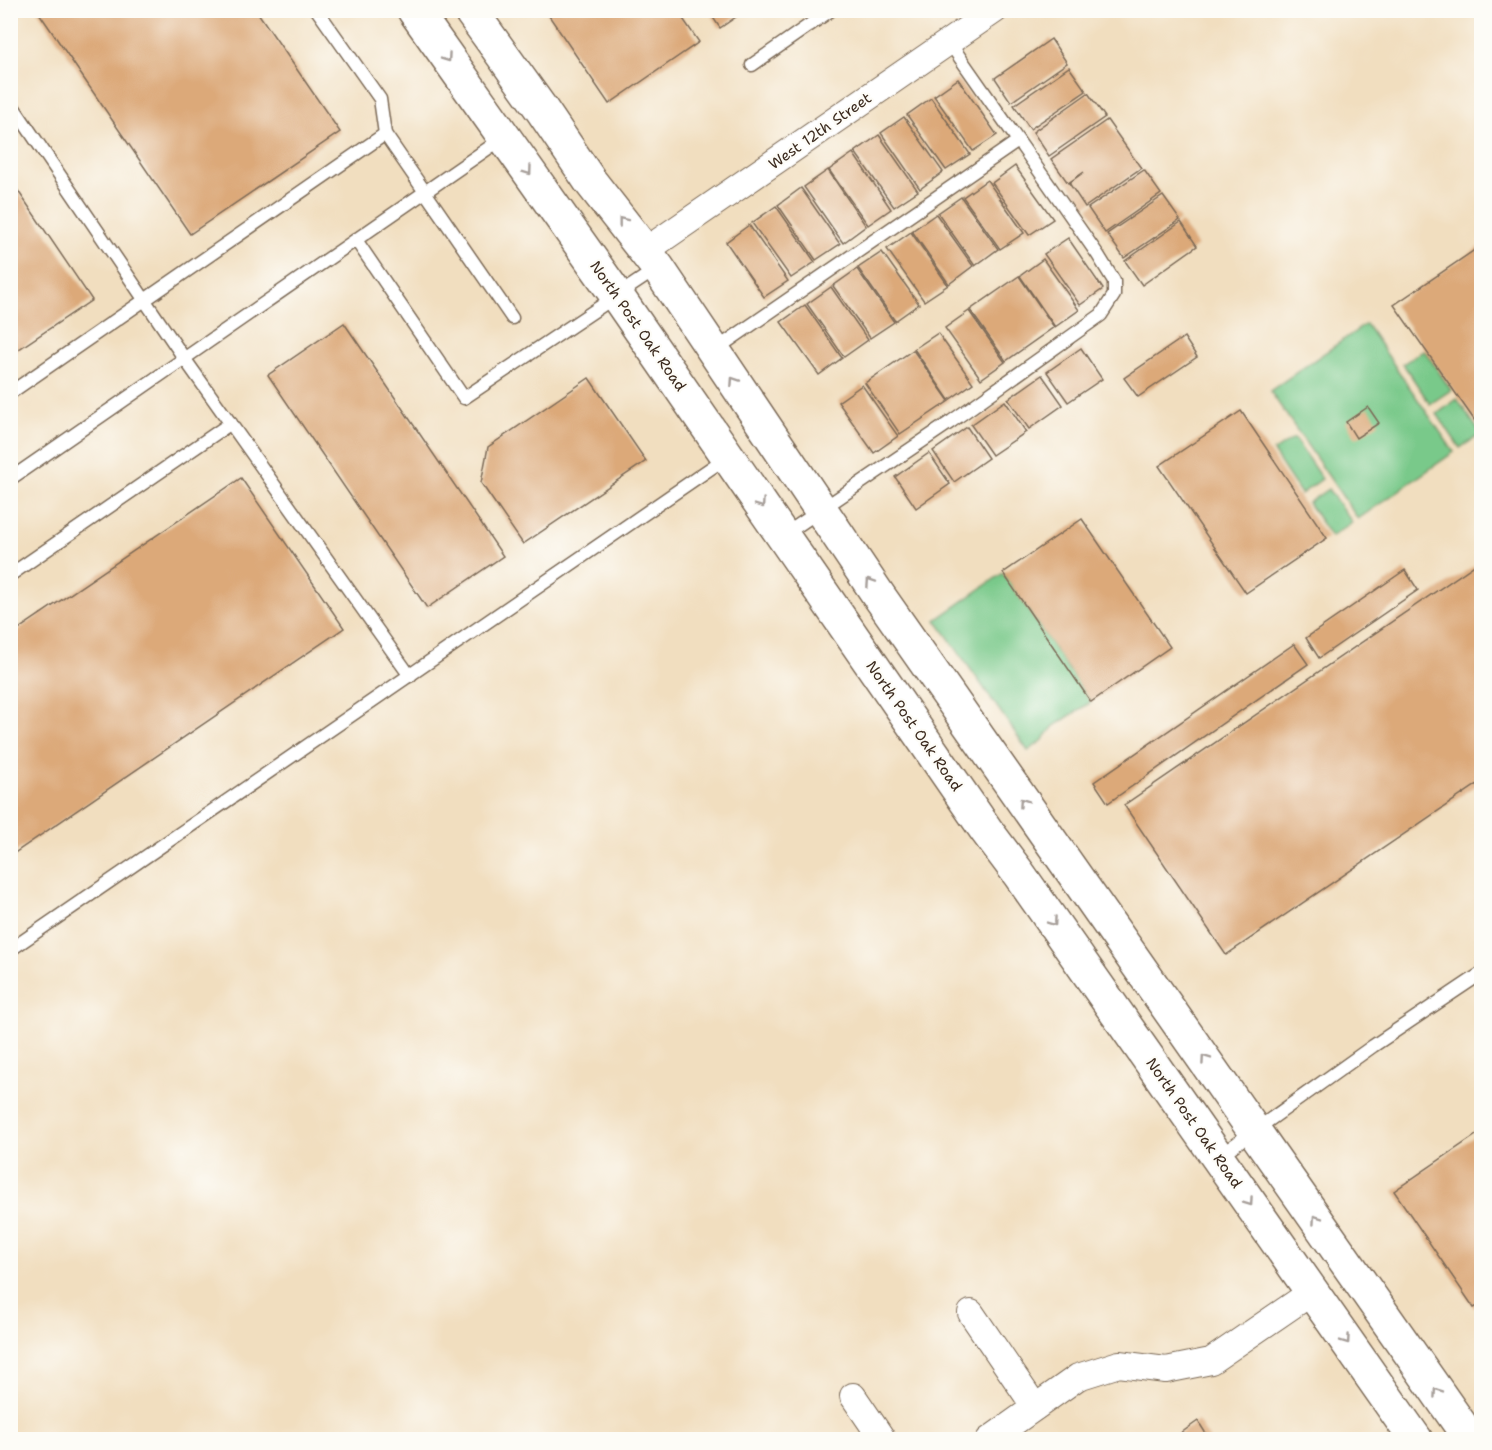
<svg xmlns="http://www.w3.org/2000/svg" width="1492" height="1450" font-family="'Shantell Sans',sans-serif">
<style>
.green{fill:#79c98a;stroke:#5a7a54;stroke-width:1.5}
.building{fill:#dca979}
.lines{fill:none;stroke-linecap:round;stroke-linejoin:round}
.lane-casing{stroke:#7b6956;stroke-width:15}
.street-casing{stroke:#7b6956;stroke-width:28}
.secondary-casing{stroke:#7b6956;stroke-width:36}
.lane{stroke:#fff;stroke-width:12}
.street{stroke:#fff;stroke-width:26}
.secondary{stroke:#fff;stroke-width:33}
.oneway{stroke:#a79f9a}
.labels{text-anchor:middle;stroke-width:4.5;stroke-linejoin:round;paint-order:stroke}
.street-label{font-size:15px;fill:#3b2a1e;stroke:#fdfcf7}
</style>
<rect width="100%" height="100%" fill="#fdfcf7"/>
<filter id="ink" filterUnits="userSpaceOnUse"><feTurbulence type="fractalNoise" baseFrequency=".0167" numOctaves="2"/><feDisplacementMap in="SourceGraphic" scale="12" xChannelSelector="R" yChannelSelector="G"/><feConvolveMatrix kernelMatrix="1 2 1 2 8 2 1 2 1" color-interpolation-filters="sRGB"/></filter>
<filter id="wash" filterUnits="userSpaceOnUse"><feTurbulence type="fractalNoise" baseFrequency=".008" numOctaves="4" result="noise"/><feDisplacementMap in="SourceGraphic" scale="24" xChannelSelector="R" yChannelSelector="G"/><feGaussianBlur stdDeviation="1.35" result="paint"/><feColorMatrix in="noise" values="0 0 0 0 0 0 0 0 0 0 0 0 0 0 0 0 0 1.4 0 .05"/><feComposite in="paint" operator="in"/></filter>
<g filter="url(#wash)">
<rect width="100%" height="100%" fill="#f1debf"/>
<g class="green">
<path d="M1366,324L1454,452L1358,519L1270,391Z"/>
<path d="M1424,350L1451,390L1430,404L1403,364Z"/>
<path d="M1457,399L1481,434L1460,448L1437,414Z"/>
<path d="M1294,438L1322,479L1301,494L1273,452Z"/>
<path d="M1328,489L1352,522L1331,537L1308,503Z"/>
<path d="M1003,573L1091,702L1054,726L1042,741L1028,751L936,620Z"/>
</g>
<g id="blocks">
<g class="building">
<path d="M37,10H256L340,132L190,234Z"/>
<path d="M545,10H677L699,42L609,104Z"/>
<path d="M708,10H746L720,28Z"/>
<path d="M1051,39L1067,63L1011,102L995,78Z"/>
<path d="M1069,67L1086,91L1030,129L1014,105Z"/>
<path d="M958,79L997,135L973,151L934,96Z"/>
<path d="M1088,93L1105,117L1049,156L1033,132Z"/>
<path d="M931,98L970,154L946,170L907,115Z"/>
<path d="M904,117L943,172L920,189L881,133Z"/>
<path d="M1107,120L1141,168L1085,207L1069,183L1084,172L1068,183L1051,159Z"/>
<path d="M879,135L918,191L894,207L855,152Z"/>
<path d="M853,153L891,209L868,225L829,170Z"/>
<path d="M1015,166L1053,219L1029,235L992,183Z"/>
<path d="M828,170L866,226L843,243L804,187Z"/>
<path d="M1144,170L1161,194L1105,233L1088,208Z"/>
<path d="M10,179L92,300L10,355Z"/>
<path d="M987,180L1024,233L1000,249L963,197Z"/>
<path d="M801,188L840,244L816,260L778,205Z"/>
<path d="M1163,196L1180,220L1124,258L1107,234Z"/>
<path d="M961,197L998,249L975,266L938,213Z"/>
<path d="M776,206L815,262L791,278L752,223Z"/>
<path d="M936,214L973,266L949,284L912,231Z"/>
<path d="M1181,222L1197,246L1142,285L1125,261Z"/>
<path d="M749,225L788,281L764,297L726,242Z"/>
<path d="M911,232L948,285L924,301L887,249Z"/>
<path d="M1068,238L1103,289L1080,305L1044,254Z"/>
<path d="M1482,245V431L1394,305Z"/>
<path d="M882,252L919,304L895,321L858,268Z"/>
<path d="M1043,259L1079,310L1055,327L1020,276Z"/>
<path d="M857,269L894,322L870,338L833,286Z"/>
<path d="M1019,276L1054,327L1006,361L970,310Z"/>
<path d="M831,287L868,340L844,357L807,304Z"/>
<path d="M805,305L842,358L819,375L781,322Z"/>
<path d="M969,311L1005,362L981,379L945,328Z"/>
<path d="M344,323L503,556L427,608L268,375Z"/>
<path d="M938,333L973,383L949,400L914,349Z"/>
<path d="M1184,337L1197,357L1138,397L1124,378Z"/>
<path d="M1081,348L1102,379L1068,402L1047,372Z"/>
<path d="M913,350L949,401L900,434L865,383Z"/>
<path d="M1042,375L1063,405L1029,429L1008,399Z"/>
<path d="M589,378L646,461L523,544L481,483L488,447Z"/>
<path d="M862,385L898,436L874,453L838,402Z"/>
<path d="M1005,401L1026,432L992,455L971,425Z"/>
<path d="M1368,407L1379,423L1356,438L1346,422Z"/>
<path d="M1241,411L1327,538L1246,593L1159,466Z"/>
<path d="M967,427L988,458L954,482L933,451Z"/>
<path d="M929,453L950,484L916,508L895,477Z"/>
<path d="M241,478L344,628L10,856V635Z"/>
<path d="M1082,519L1170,647L1091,702L1003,573Z"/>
<path d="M1482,560V781L1226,955L1124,805Z"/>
<path d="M1405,570L1418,590L1319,658L1306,638Z"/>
<path d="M1294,644L1308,664L1108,803L1094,782Z"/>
<path d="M1482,1131V1304L1474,1308L1394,1191Z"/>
<path d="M1198,1421L1210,1440H1171Z"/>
</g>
</g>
</g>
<g filter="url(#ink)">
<use href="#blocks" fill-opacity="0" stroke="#7b6956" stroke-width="1.5"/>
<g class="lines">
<g class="lane-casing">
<g id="lane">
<path d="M317,10L380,99L385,134L512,318"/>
<path d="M752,65L831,10"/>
<path d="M10,102L184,358L410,676"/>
<path d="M356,240L464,398L658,268"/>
<path d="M715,350L1018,141"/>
<path d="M10,393L385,134"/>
<path d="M10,479L503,138"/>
<path d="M784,535L952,421L1101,315L1114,295V281L1098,255L949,42"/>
<path d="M10,575L231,423"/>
<path d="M10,950L727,457"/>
<path d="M1219,1156L1373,1046L1482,973"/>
</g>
</g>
<g class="street-casing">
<g id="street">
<path d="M645,251L995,10"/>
<path d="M971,1313L1035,1407"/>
<path d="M853,1396L883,1440"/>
<path d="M989,1440L1078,1377L1119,1364L1166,1370L1211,1361L1312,1292"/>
</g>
</g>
<g class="secondary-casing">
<g id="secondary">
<path d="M414,10L617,296L986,830L1019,874L1416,1440"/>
<path d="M470,10L542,110L590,181L658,268L879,596L1471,1440"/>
</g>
</g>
<use href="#lane" class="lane"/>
<use href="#street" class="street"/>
<use href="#secondary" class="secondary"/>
</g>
<defs><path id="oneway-chevron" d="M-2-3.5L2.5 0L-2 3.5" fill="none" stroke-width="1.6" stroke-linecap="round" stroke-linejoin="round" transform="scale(1.5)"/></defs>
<g class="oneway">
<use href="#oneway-chevron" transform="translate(447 58) rotate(55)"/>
<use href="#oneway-chevron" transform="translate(528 171) rotate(54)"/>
<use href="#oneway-chevron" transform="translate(622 221) rotate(-128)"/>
<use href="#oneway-chevron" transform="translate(734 381) rotate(-124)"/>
<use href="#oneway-chevron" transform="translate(761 504) rotate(55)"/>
<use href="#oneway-chevron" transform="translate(870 582) rotate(-124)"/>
<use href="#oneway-chevron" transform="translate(1023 802) rotate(-125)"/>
<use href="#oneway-chevron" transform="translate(1053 922) rotate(55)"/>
<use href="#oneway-chevron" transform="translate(1205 1059) rotate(-125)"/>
<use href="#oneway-chevron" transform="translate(1249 1202) rotate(55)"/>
<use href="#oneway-chevron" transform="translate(1316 1219) rotate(-125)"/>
<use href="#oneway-chevron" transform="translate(1346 1340) rotate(55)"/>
<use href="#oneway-chevron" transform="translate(1437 1392) rotate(-125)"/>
</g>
</g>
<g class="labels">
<g class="street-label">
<text transform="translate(820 131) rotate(-35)" y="5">West 12th Street</text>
<text transform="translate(638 326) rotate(55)" y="5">North Post Oak Road</text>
<text transform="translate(914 726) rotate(55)" y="5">North Post Oak Road</text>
<text transform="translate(1194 1123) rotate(55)" y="5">North Post Oak Road</text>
</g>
</g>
<rect width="1492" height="1450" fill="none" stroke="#fdfcf7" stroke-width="36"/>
</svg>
